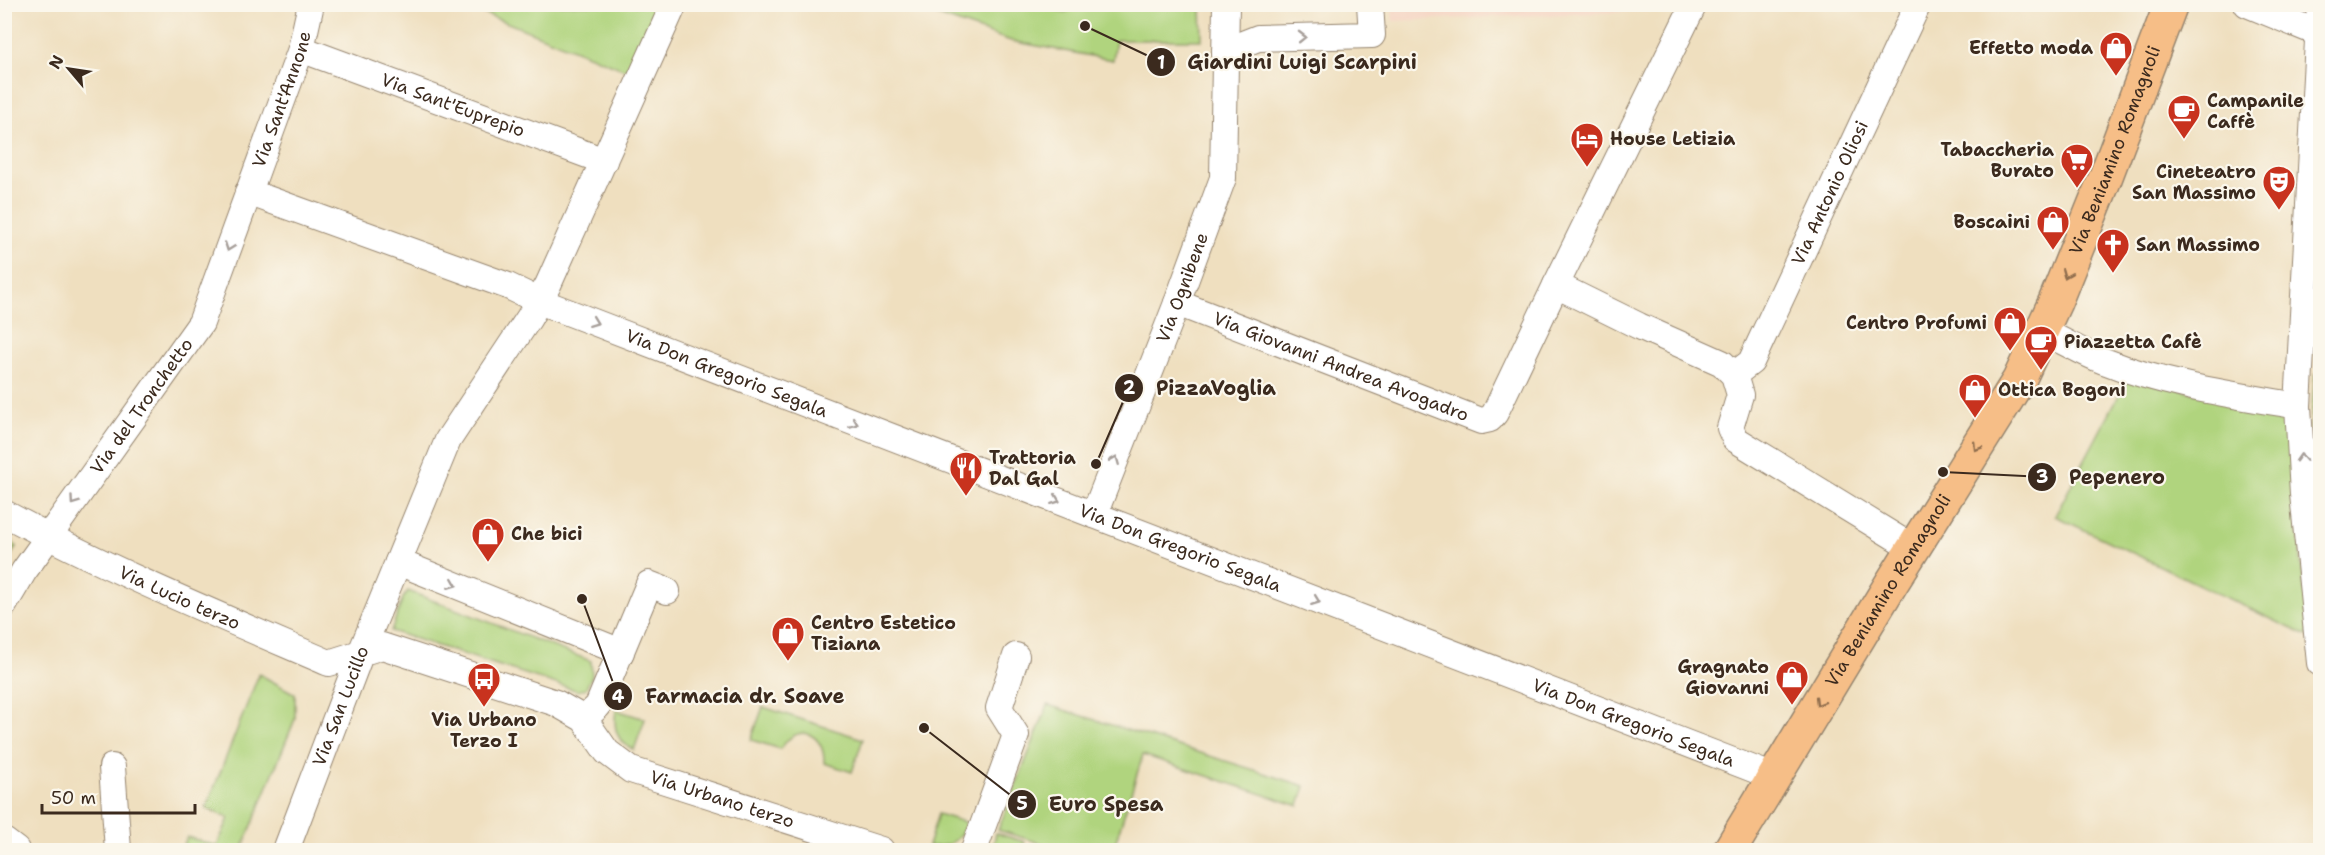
<svg xmlns="http://www.w3.org/2000/svg" width="2325" height="855" font-family="'Shantell Sans',sans-serif">
<style>
.built{fill:#f5d3c1}
.green{fill:#b0d47e;stroke:#767f4e;stroke-width:1.5}
.lines{fill:none;stroke-linecap:round;stroke-linejoin:round}
.minor-casing{stroke:#95846e;stroke-width:28}
.major-casing{stroke:#95846e;stroke-width:36}
.minor{stroke:#fff;stroke-width:26}
.major{stroke:#f6be87;stroke-width:33}
.oneway{stroke:#a79f9a}
.oneway2{stroke:#8f6d4d}
.labels{text-anchor:middle;stroke-width:4.5;stroke-linejoin:round;paint-order:stroke}
.poi-label{font-size:18px;font-weight:bold;fill:#3b2a1e;stroke:#fbf7ec;text-anchor:start}
.street-label{font-size:18px;fill:#3b2a1e;stroke:#fbf7ec}
.leader{fill:none;stroke:#3b2a1e;stroke-width:2}
.callout-dot{fill:#3b2a1e;stroke:#fbf7ec;stroke-width:2}
.mark-label{font-size:18px;text-anchor:middle;font-weight:bold;fill:#fff}
.callout-label{font-size:20px;text-anchor:middle;font-weight:bold;fill:#3b2a1e;stroke:#fbf7ec;stroke-width:4.5;stroke-linejoin:round;paint-order:stroke}
</style>
<rect width="100%" height="100%" fill="#fbf7ec"/>
<filter id="ink" filterUnits="userSpaceOnUse"><feTurbulence type="fractalNoise" baseFrequency=".0167" numOctaves="2"/><feDisplacementMap in="SourceGraphic" scale="12" xChannelSelector="R" yChannelSelector="G"/><feConvolveMatrix kernelMatrix="1 2 1 2 8 2 1 2 1" color-interpolation-filters="sRGB"/></filter>
<filter id="wash" filterUnits="userSpaceOnUse"><feTurbulence type="fractalNoise" baseFrequency=".008" numOctaves="4" result="noise"/><feDisplacementMap in="SourceGraphic" scale="24" xChannelSelector="R" yChannelSelector="G"/><feGaussianBlur stdDeviation="1.35" result="paint"/><feColorMatrix in="noise" values="0 0 0 0 0 0 0 0 0 0 0 0 0 0 0 0 0 1.4 0 .05"/><feComposite in="paint" operator="in"/></filter>
<g filter="url(#wash)">
<rect width="100%" height="100%" fill="#efdfbf"/>
<path class="built" d="M1392,5V4L1669,5L1667,10L1393,21Z"/>
<g class="green">
<path d="M1030,4L1065,12L1082,5H1201L1202,40H1116L1113,60L1011,41L907,5Z"/>
<path d="M463,5H657L628,71Z"/>
<path d="M2315,374L2320,375V433L2310,432Z"/>
<path d="M2128,378L2286,412L2309,637L2055,516Z"/>
<path d="M5,531L16,547L5,565Z"/>
<path d="M408,591L591,661L592,676L586,688L578,691L391,631L403,598Z"/>
<path d="M259,674L295,694V719L242,850H181L187,837L217,846L229,818L206,808Z"/>
<path d="M1048,705L1305,786L1299,806L1143,755L1113,850H1062L998,830Z"/>
<path d="M763,707L863,739L852,772L824,763C825,732 796,722 781,749L751,740Z"/>
<path d="M616,710L645,719L634,750C616,741 613,728 616,710Z"/>
<path d="M938,814L967,823C960,840 947,849 928,846Z"/>
<path d="M996,833L1025,842L1022,850H995L994,842Z"/>
</g>
</g>
<g filter="url(#ink)">
<g class="lines">
<g class="minor-casing">
<g id="minor">
<path d="M2247,4L2318,33"/>
<path d="M2320,4L2298,406L2303,494L2320,663"/>
<path id="s1" d="M301,49L604,161"/>
<path d="M1225,51L1258,38L1372,35L1370,4"/>
<path id="s2" d="M248,192L508,286L539,301L1774,777"/>
<path d="M1556,285L1639,326L1722,363L1734,375L1740,395L1730,428L1735,439L1913,548"/>
<path id="s3" d="M1177,303L1481,421L1490,419L1495,413L1556,285L1694,4"/>
<path d="M2044,328L2050,335C2067,343 2085,354 2104,361C2164,385 2234,395 2298,406"/>
<path id="s4" d="M1734,375L1751,362L1918,4"/>
<path id="s5" d="M4,513C109,570 220,616 329,663L382,646L556,703L584,719L607,752L631,770L881,850"/>
<path id="s6" d="M1094,515L1177,303L1223,178L1226,4"/>
<path d="M398,562L621,652"/>
<path id="s7" d="M4,605L24,571L201,323L301,49L311,4"/>
<path d="M584,719L598,706L649,584L667,591"/>
<path d="M112,767L118,850"/>
<path d="M4,841L16,850"/>
<path id="s8" d="M286,850L360,655L448,440L529,318L548,285L674,4"/>
<path d="M974,850L1016,735L999,708L1016,656"/>
</g>
</g>
<g class="major-casing">
<g id="major">
<path id="s9" d="M1730,850L1891,584L2019,380L2055,302L2106,176L2171,4"/>
</g>
</g>
<use href="#minor" class="minor"/>
<use href="#major" class="major"/>
</g>
<defs><path id="oneway-chevron" d="M-2-3.5L2.5 0L-2 3.5" fill="none" stroke-width="1.6" stroke-linecap="round" stroke-linejoin="round" transform="scale(1.5)"/></defs>
<g class="oneway">
<use href="#oneway-chevron" transform="translate(1302 37) rotate(-1)"/>
<use href="#oneway-chevron" transform="translate(229 247) rotate(110)"/>
<use href="#oneway-chevron" transform="translate(594 322) rotate(21)"/>
<use href="#oneway-chevron" transform="translate(854 423) rotate(21)"/>
<use href="#oneway-chevron" transform="translate(2301 458) rotate(-93)"/>
<use href="#oneway-chevron" transform="translate(1115 460) rotate(-68)"/>
<use href="#oneway-chevron" transform="translate(1056 500) rotate(21)"/>
<use href="#oneway-chevron" transform="translate(74 501) rotate(125)"/>
<use href="#oneway-chevron" transform="translate(453 584) rotate(22)"/>
<use href="#oneway-chevron" transform="translate(1316 601) rotate(21)"/>
</g>
<g class="oneway2">
<use href="#oneway-chevron" transform="translate(2066 274) rotate(112)"/>
<use href="#oneway-chevron" transform="translate(1977 447) rotate(122)"/>
<use href="#oneway-chevron" transform="translate(1819 702) rotate(121)"/>
</g>
</g>
<defs>
<g id="shop-pin" transform="scale(1.725)"><path d="M0 17L-7.5 6A9.5 9.5 0 1 1 7.5 6Z" fill="#c8321e" stroke="#fbf7ec"/><path d="M-5-2.5h2.3a2.7 3.5 0 0 1 5.4 0H5L5.5 6h-11ZM-1.5-2.5h3a1.5 2.3 0 0 0-3 0Z" fill="#fff"/></g>
<g id="cafe-pin" transform="scale(1.725)"><path d="M0 17L-7.5 6A9.5 9.5 0 1 1 7.5 6Z" fill="#c8321e" stroke="#fbf7ec"/><path d="M-5.5-4.5H6V0H3Q3 3.5 0 3.5H-2.5Q-5.5 3.5-5.5 0ZM3-3.2v2h1.7v-2ZM-6 4.5H4V6H-6Z" fill="#fff"/></g>
<g id="hotel-pin" transform="scale(1.725)"><path d="M0 17L-7.5 6A9.5 9.5 0 1 1 7.5 6Z" fill="#c8321e" stroke="#fbf7ec"/><path d="M-6-4.5h1.5V1H6V5H4.5V3h-9V5H-6ZM-4 0a1.8 1.8 0 1 1 3.6 0ZM.5 0V-2.5h3Q6-2.5 6 0Z" fill="#fff"/></g>
<g id="supermarket-pin" transform="scale(1.725)"><path d="M0 17L-7.5 6A9.5 9.5 0 1 1 7.5 6Z" fill="#c8321e" stroke="#fbf7ec"/><path d="M-6-5.5h2.5l.6 2H6L4.5 2H-2.5L-4.4-4H-6ZM-1.5 3.2a1.3 1.3 0 1 0 .1 0ZM3 3.2a1.3 1.3 0 1 0 .1 0Z" fill="#fff"/></g>
<g id="theatre-pin" transform="scale(1.725)"><path d="M0 17L-7.5 6A9.5 9.5 0 1 1 7.5 6Z" fill="#c8321e" stroke="#fbf7ec"/><path d="M-5-5.5Q0-4 5-5.5V0Q5 5 0 6Q-5 5-5 0ZM-3.3-2.5H-1v1.5H-3.3ZM1-2.5H3.3v1.5H1ZM-2.8 1Q0 5.5 2.8 1Z" fill="#fff"/></g>
<g id="church-pin" transform="scale(1.725)"><path d="M0 17L-7.5 6A9.5 9.5 0 1 1 7.5 6Z" fill="#c8321e" stroke="#fbf7ec"/><path d="M-1.2-6h2.4v3.5h3.3v2.4h-3.3V6h-2.4V-.1h-3.3v-2.4h3.3Z" fill="#fff"/></g>
<g id="restaurant-pin" transform="scale(1.725)"><path d="M0 17L-7.5 6A9.5 9.5 0 1 1 7.5 6Z" fill="#c8321e" stroke="#fbf7ec"/><path d="M-5-6h1v4h1v-4h1v4h1v-4h1v5L-1.5 .5V6h-2V.5L-5-1ZM5-6V6H3V1.5H1.5Q1.5-4 5-6Z" fill="#fff"/></g>
<g id="bus-pin" transform="scale(1.725)"><path d="M0 17L-7.5 6A9.5 9.5 0 1 1 7.5 6Z" fill="#c8321e" stroke="#fbf7ec"/><path d="M-5-6H5V4H4V6H2V4H-2V6H-4V4H-5ZM-3.5-4V0h7V-4ZM-3.5 1.2v1.5H-2V1.2ZM2 1.2v1.5H3.5V1.2Z" fill="#fff"/></g>
</defs>
<g fill-rule="evenodd">
<use href="#shop-pin" x="2116" y="48"/>
<use href="#cafe-pin" x="2184" y="111"/>
<use href="#hotel-pin" x="1587" y="139"/>
<use href="#supermarket-pin" x="2077" y="160"/>
<use href="#theatre-pin" x="2279" y="182"/>
<use href="#shop-pin" x="2053" y="222"/>
<use href="#church-pin" x="2113" y="245"/>
<use href="#shop-pin" x="2010" y="323"/>
<use href="#cafe-pin" x="2041" y="342"/>
<use href="#shop-pin" x="1975" y="390"/>
<use href="#restaurant-pin" x="966" y="468"/>
<use href="#shop-pin" x="488" y="534"/>
<use href="#shop-pin" x="788" y="633"/>
<use href="#shop-pin" x="1792" y="677"/>
<use href="#bus-pin" x="484" y="679"/>
</g>
<g class="labels">
<g class="poi-label">
<text x="2093" y="54" text-anchor="end">Effetto moda</text>
<text x="2207" y="107">Campanile<tspan x="2207" dy="21">Caffè</tspan></text>
<text x="1610" y="145">House Letizia</text>
<text x="2054" y="156" text-anchor="end">Tabaccheria<tspan x="2054" dy="21">Burato</tspan></text>
<text x="2256" y="178" text-anchor="end">Cineteatro<tspan x="2256" dy="21">San Massimo</tspan></text>
<text x="2030" y="228" text-anchor="end">Boscaini</text>
<text x="2136" y="251">San Massimo</text>
<text x="1987" y="329" text-anchor="end">Centro Profumi</text>
<text x="2064" y="348">Piazzetta Cafè</text>
<text x="1998" y="396">Ottica Bogoni</text>
<text x="989" y="464">Trattoria<tspan x="989" dy="21">Dal Gal</tspan></text>
<text x="511" y="540">Che bici</text>
<text x="811" y="629">Centro Estetico<tspan x="811" dy="21">Tiziana</tspan></text>
<text x="1769" y="673" text-anchor="end">Gragnato<tspan x="1769" dy="21">Giovanni</tspan></text>
<text x="484" y="726" text-anchor="middle">Via Urbano<tspan x="484" dy="21">Terzo I</tspan></text>
</g>
<g class="street-label">
<text dy="6" stroke="none"><textPath href="#s7" startOffset="582">Via Sant'Annone</textPath></text>
<text dy="6" stroke="none"><textPath href="#s1" startOffset="162">Via Sant'Euprepio</textPath></text>
<text dy="6" stroke="none"><textPath href="#s9" startOffset="801">Via Beniamino Romagnoli</textPath></text>
<text dy="6" stroke="none"><textPath href="#s4" startOffset="208">Via Antonio Oliosi</textPath></text>
<text dy="6" stroke="none"><textPath href="#s6" startOffset="244">Via Ognibene</textPath></text>
<text dy="6" stroke="none"><textPath href="#s3" startOffset="176">Via Giovanni Andrea Avogadro</textPath></text>
<text dy="6" stroke="none"><textPath href="#s2" startOffset="512">Via Don Gregorio Segala</textPath></text>
<text dy="6" stroke="none"><textPath href="#s7" startOffset="242">Via del Tronchetto</textPath></text>
<text dy="6" stroke="none"><textPath href="#s2" startOffset="998">Via Don Gregorio Segala</textPath></text>
<text dy="6" stroke="none"><textPath href="#s9" startOffset="304">Via Beniamino Romagnoli</textPath></text>
<text dy="6" stroke="none"><textPath href="#s5" startOffset="195">Via Lucio terzo</textPath></text>
<text dy="6" stroke="none"><textPath href="#s8" startOffset="154">Via San Lucillo</textPath></text>
<text dy="6" stroke="none"><textPath href="#s2" startOffset="1484">Via Don Gregorio Segala</textPath></text>
<text dy="6" stroke="none"><textPath href="#s5" startOffset="795">Via Urbano terzo</textPath></text>
</g>
</g>
<path class="leader" d="M1085 26L1161 62M1096 464L1129 388M1943 472L2042 477M582 599L618 696M924 728L1022 804"/>
<g class="callout-dot">
<circle cx="1085" cy="26" r="6"/>
<circle cx="1096" cy="464" r="6"/>
<circle cx="1943" cy="472" r="6"/>
<circle cx="582" cy="599" r="6"/>
<circle cx="924" cy="728" r="6"/>
<circle cx="1161" cy="62" r="15"/>
<circle cx="1129" cy="388" r="15"/>
<circle cx="2042" cy="477" r="15"/>
<circle cx="618" cy="696" r="15"/>
<circle cx="1022" cy="804" r="15"/>
</g>
<g class="mark-label">
<text x="1161" y="69">1</text>
<text x="1129" y="394">2</text>
<text x="2042" y="483">3</text>
<text x="618" y="703">4</text>
<text x="1022" y="810">5</text>
</g>
<g class="callout-label">
<text x="1302" y="69">Giardini Luigi Scarpini</text>
<text x="1216" y="395">PizzaVoglia</text>
<text x="2117" y="484">Pepenero</text>
<text x="745" y="703">Farmacia dr. Soave</text>
<text x="1106" y="811">Euro Spesa</text>
</g>
<rect width="2325" height="855" fill="none" stroke="#fbf7ec" stroke-width="24"/>
<g transform="translate(69 69) rotate(299)" stroke="#fbf7ec" stroke-width="4.5" paint-order="stroke">
<path d="M0-4.5L10 22L0 15L-10 22Z" fill="#3b2a1e"/>
<text y="-9" font-size="16" font-weight="bold" text-anchor="middle" fill="#3b2a1e">N</text>
</g>
<path d="M42 804v9h153v-9" fill="none" stroke="#3b2a1e" stroke-width="3"/>
<text x="51" y="804" font-size="18" fill="#3b2a1e" stroke="#fbf7ec" stroke-width="4.5" paint-order="stroke">50 m</text>
</svg>
